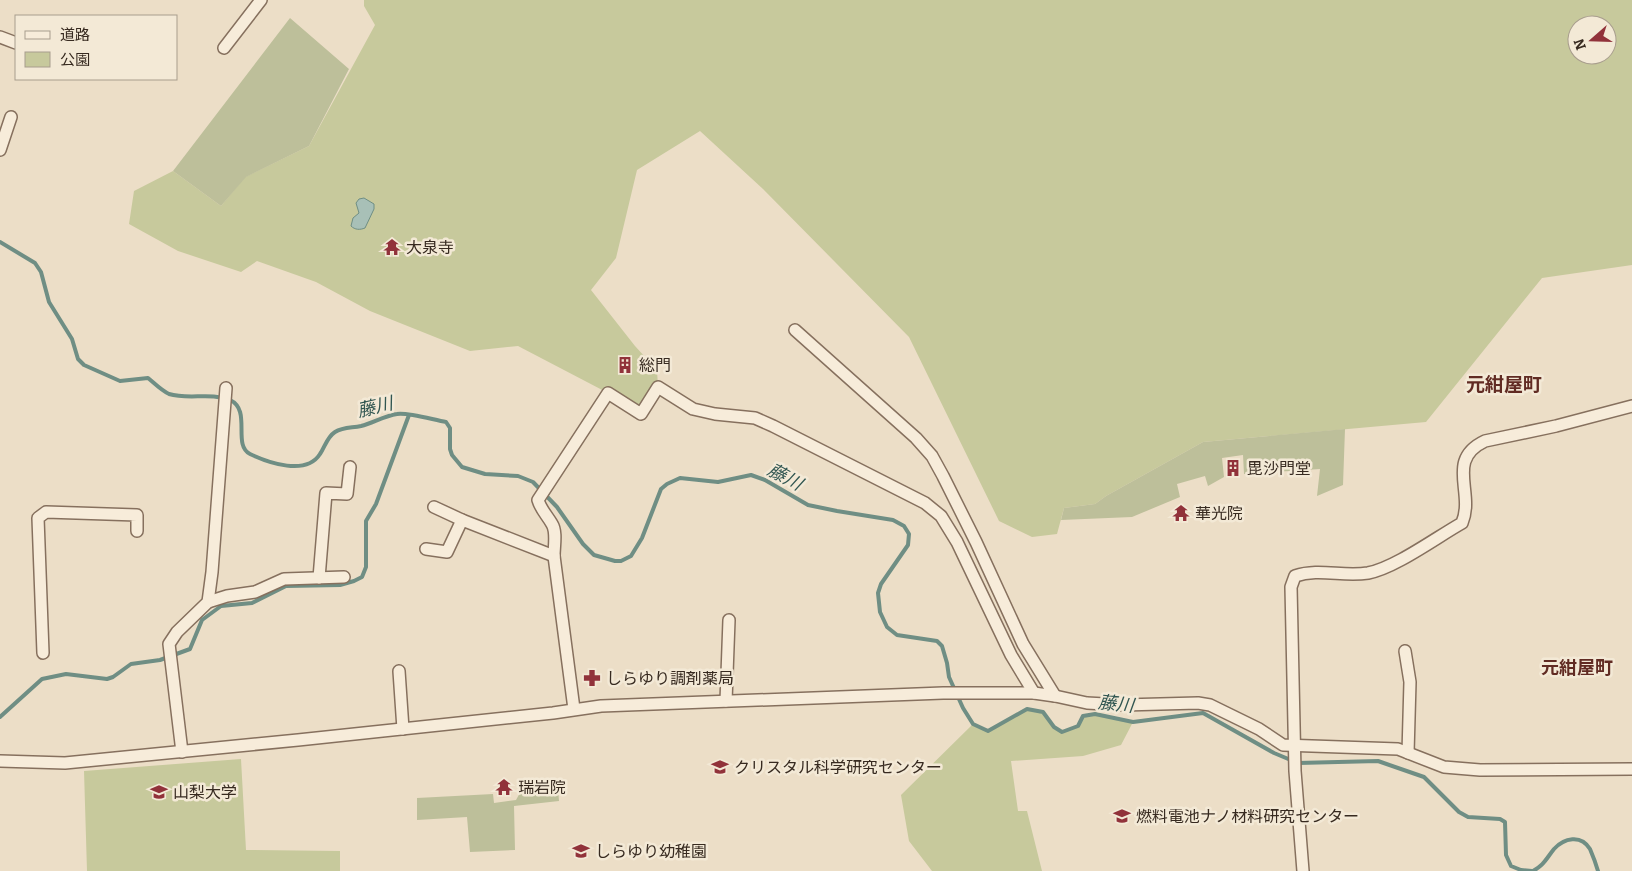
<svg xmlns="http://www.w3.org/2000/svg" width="1632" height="871" font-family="Bitter,'Noto Sans JP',serif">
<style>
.green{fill:#c7c99c;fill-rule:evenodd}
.cemetery{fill:#bdbf9a}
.water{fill:#a8c0b7;stroke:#6f8e84}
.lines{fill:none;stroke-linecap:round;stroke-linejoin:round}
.stream{stroke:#6f8e84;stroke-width:4}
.street-casing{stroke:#86705e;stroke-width:14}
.street{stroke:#f7ecda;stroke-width:11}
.labels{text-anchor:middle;stroke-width:5;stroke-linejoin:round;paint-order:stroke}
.poi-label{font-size:16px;fill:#372a20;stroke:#f3e9d6;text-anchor:start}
.water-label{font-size:18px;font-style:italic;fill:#315651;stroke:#f3e9d6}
.neighbourhood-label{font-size:18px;font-weight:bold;fill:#612b23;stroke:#f3e9d6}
.quarter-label{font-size:19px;font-weight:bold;fill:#612b23;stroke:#f3e9d6}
</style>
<rect width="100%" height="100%" fill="#ecdec7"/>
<g class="green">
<path d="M364,0H1632V265L1542,278L1426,422L1203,442L1106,496L1095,504L1064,508L1057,534L1032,537L999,521L909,337L763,189L700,131L637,170L616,258L591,290L635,346L657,370L658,387L641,414L608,393L518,346L470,351L370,311L316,282L257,261L241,272L178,251L129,224L134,191L173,171L221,206L245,177L309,146L375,25L364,6ZM1577,25H1607V55H1577Z"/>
<path d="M1027,709L1043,712L1054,727L1062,732L1078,726L1083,716L1095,714L1133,722L1121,745L1083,756L1011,761L1018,811H1027L1042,871H932L909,841L901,795L973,724L988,731Z"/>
<path d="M241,759L246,850L340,851V871H87L84,771Z"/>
</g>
<g class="cemetery">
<path d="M290,18L349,69L309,146L246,177L221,206L173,171Z"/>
<path d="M1345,429L1343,485L1317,496L1320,469L1244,474L1243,455L1222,458L1224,477L1208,486L1205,476L1177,484L1180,497L1132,517L1061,520L1064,508L1095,504L1106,496L1203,442Z"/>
<path d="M558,789L559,801L514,806L515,850L470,852L467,817L417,820V798L493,794L494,803L516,800L521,791Z"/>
</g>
<path class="water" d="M364,198L374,204V209L365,228C360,230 355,230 351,226L353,218L359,213L356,203L359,199Z"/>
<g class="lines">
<g class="stream">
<path d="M0,242L35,263L41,272L49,302L72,339L78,359L84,365L120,381L148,378C154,383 162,391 169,394C189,400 210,392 230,400C252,410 232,445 250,454C269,463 306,476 320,454C325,447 327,437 335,432C343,427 352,428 361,426C373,423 384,416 397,414C407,412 434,420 446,422L450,428V449L452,455L462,467L485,474L518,476L533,482L557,507L583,544L594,555L615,561H621L631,556L642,538L661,489L667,484L680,478L718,482L751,475L765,480L808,505L837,511L893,520L904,526L909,534L908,545L881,584L878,593L880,612L887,627L897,635L937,641L942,646L947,663L949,677L963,708L973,724L988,731L1027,709L1043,712L1054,727L1062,732L1078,726L1083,716L1095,714L1133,722L1203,713L1274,753L1298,763L1378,761L1424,777L1459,812L1468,817L1500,819L1505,822L1506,855L1511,866L1521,870L1532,871"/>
<path d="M0,717L42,679L66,674L107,679L113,677L131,664L160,660L190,649L202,620L221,606L252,603L286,586L340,585L354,581L362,577L366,567V521L376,504L409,415"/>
<path d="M1533,871C1544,865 1546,859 1554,849C1564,838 1581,834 1590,849C1593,856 1596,864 1598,871"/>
</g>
<g class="street-casing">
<g id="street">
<path d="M0,37L16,43"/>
<path d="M224,48L261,0"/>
<path d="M0,150L11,117"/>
<path d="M795,330L916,438L932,456L943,476L976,542L1023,644L1055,696"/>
<path d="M434,507L462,520"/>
<path d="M426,549L447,552L462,520L554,556"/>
<path d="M319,578L326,493L347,494L350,467"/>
<path d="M208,602L227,596L255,592L284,579L344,577"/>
<path d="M1405,651L1410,682L1408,753"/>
<path d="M43,653L38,518L46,512L137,515V531"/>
<path d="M399,671L403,729"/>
<path d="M726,701L729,620"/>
<path d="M574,709L554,556C554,546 557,532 552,524C547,515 541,510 538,500L608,393L641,414L658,387L693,409L715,414L755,418L773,426L925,503L941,516L957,542L1011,655L1034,693"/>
<path d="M182,752L169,644L177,632L208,602L212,572L226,388"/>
<path d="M0,761L65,763L298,740L553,713L601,706L943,693H1034L1055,696L1087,703L1123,705L1198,703L1210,705L1259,729L1283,745L1398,749L1444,767L1480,770L1632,769"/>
<path d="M1303,871L1295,771L1291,587L1295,576C1319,568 1343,577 1368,573C1395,568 1437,537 1462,523C1475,492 1445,460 1485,441L1556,426L1632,406"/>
</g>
</g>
<use href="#street" class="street"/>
</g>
<defs>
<g id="temple-bare" transform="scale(1.35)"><path d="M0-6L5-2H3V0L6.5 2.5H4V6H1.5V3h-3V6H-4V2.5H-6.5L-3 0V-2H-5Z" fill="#91323a" stroke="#f3e9d6" stroke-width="2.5" paint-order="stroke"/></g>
<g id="building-bare" transform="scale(1.35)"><path d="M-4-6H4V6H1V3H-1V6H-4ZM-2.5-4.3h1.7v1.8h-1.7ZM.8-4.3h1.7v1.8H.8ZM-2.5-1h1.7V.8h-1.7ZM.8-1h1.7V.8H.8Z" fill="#91323a" stroke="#f3e9d6" stroke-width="2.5" paint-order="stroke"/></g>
<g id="pharmacy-bare" transform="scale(1.35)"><path d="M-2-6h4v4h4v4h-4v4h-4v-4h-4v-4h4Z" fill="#91323a" stroke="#f3e9d6" stroke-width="2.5" paint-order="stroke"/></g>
<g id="university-bare" transform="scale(1.35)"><path d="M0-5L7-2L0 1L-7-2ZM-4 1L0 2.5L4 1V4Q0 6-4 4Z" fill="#91323a" stroke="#f3e9d6" stroke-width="2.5" paint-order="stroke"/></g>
<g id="school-bare" transform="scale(1.35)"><path d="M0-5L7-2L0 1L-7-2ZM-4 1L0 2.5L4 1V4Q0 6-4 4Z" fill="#91323a" stroke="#f3e9d6" stroke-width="2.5" paint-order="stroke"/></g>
</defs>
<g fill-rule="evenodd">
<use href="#temple-bare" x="392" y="247"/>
<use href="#building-bare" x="625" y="365"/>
<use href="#building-bare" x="1233" y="468"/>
<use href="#temple-bare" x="1181" y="513"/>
<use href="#pharmacy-bare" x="592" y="678"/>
<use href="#university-bare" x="720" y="767"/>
<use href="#temple-bare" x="504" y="787"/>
<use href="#university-bare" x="159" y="792"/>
<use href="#university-bare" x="1122" y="816"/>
<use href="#school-bare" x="581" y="851"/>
</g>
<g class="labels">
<g class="poi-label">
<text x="406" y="253">大泉寺</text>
<text x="639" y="371">総門</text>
<text x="1247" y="474">毘沙門堂</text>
<text x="1195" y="519">華光院</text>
<text x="606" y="684">しらゆり調剤薬局</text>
<text x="734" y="773">クリスタル科学研究センター</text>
<text x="518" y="793">瑞岩院</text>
<text x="173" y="798">山梨大学</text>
<text x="1136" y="822">燃料電池ナノ材料研究センター</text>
<text x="595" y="857">しらゆり幼稚園</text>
</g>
<g class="water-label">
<text transform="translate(375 407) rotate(-13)" y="6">藤川</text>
<text transform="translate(785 477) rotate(28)" y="6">藤川</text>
<text transform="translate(1116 704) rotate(6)" y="6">藤川</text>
</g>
<g class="neighbourhood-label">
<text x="1577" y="674">元紺屋町</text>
</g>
<g class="quarter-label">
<text x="1504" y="391">元紺屋町</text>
</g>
</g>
<rect x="15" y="15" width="162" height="65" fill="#f3e9d6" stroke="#a89d8d"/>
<rect x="25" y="31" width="25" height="8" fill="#f7ecda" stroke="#a89d8d"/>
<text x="60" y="40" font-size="15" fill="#372a20">道路</text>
<rect x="25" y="52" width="25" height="15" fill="#c7c99c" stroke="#a89d8d"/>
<text x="60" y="65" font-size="15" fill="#372a20">公園</text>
<g transform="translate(1592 40) rotate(250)"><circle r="24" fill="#f3e9d6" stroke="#a89d8d"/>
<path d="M0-4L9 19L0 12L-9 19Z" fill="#91323a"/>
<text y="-8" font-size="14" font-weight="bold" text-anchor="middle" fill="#372a20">N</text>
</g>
</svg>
